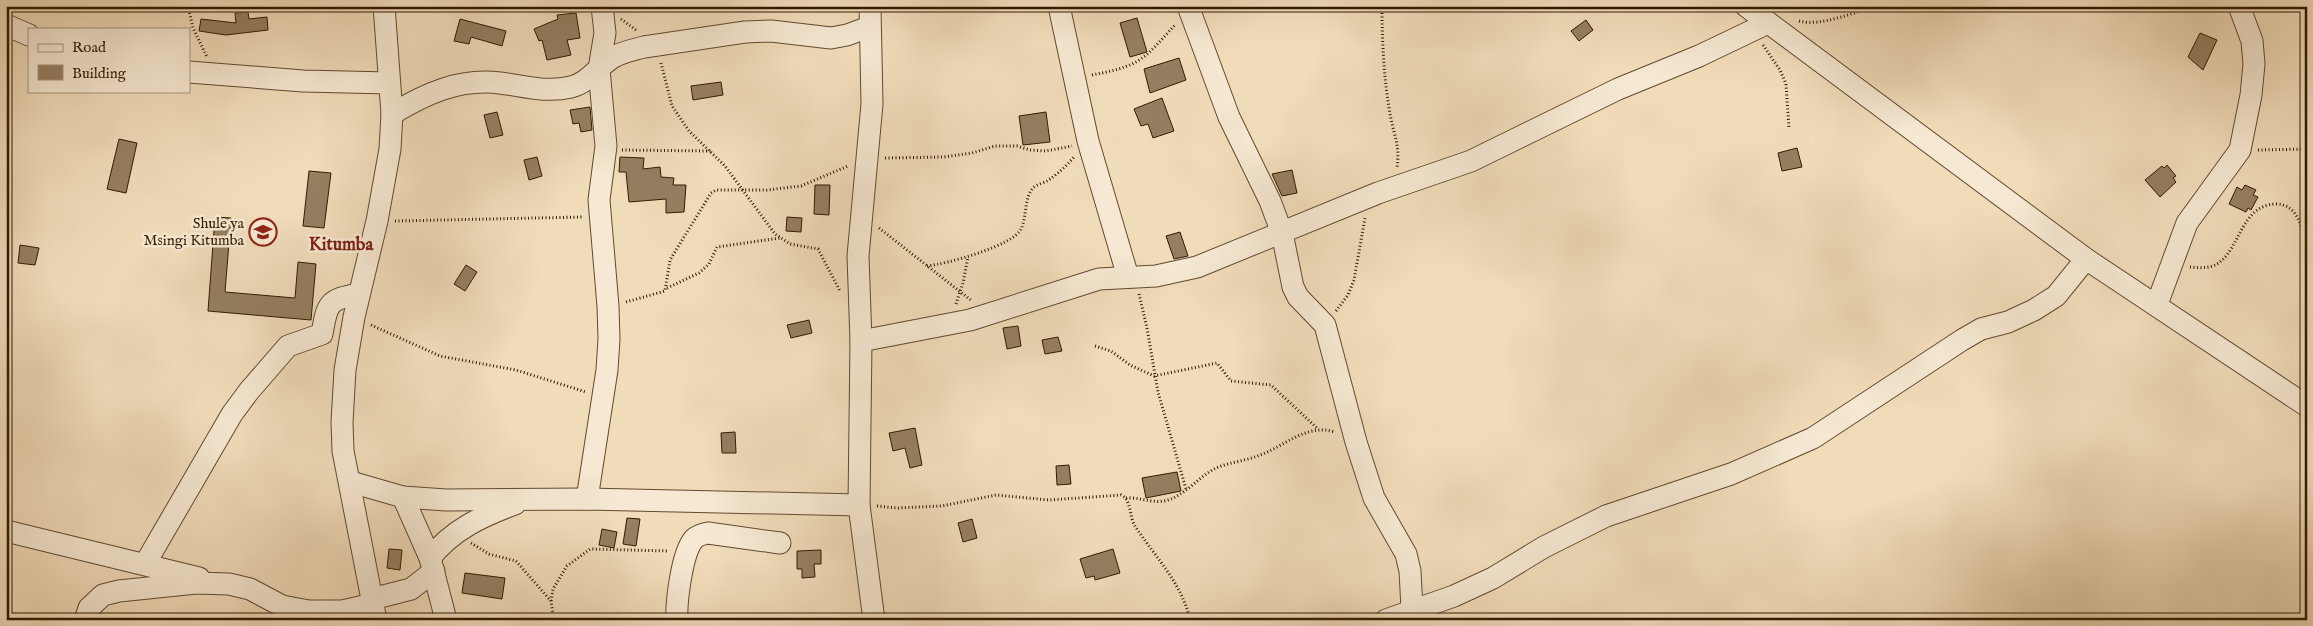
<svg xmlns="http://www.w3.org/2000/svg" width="2313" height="626" font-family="'IM FELL English',serif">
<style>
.building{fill:#957f61;stroke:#311a00}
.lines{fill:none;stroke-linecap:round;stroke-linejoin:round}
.minor-casing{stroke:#614a2e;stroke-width:23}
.path{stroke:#311a00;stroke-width:3;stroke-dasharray:1 2.5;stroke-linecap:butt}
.minor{stroke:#f6e8d2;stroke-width:21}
.labels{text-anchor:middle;stroke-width:5;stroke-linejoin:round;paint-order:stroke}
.poi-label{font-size:15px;fill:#311a00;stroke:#f6e8d2;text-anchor:end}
.quarter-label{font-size:18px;font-weight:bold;fill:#7a1f14;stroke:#f6e8d2}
</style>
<rect width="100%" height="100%" fill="#f1dcba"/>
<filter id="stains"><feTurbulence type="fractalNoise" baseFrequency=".004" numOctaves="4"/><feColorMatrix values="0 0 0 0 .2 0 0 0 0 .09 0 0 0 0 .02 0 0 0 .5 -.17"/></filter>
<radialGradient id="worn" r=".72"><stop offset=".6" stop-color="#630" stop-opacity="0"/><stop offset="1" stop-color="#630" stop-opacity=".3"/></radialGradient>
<g class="building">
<path d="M248,12L249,19L267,17L268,30L226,35L199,31L201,19L236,23L235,13Z"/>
<path d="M576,13L580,38L567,40L571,55L547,60L542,40L539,41L534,29L558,19L557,15Z"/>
<path d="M1137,18L1147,52L1130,57L1120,23Z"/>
<path d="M460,19L506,31L502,46L471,37L469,44L454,41Z"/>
<path d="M1586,20L1593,30L1579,41L1571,31Z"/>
<path d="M2200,33L2217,40L2203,70L2188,57Z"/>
<path d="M1179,58L1186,80L1150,93L1144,69Z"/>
<path d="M721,82L723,95L693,100L691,86Z"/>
<path d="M1162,98L1174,131L1153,138L1148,124L1141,126L1134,109Z"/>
<path d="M590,107L592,130L581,132L579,123L573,124L570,110Z"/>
<path d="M497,112L503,135L490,138L484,115Z"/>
<path d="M1046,112L1050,142L1023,145L1019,116Z"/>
<path d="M119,139L137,143L126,193L107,189Z"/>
<path d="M1797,148L1802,167L1782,171L1778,153Z"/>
<path d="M537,157L542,176L529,180L524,160Z"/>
<path d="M620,157L644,158L643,169L660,167L661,177L674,178L673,185H686L684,212L666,213V199L629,202L626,172H619Z"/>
<path d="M2167,165L2176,176L2173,178L2176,182L2160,197L2145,180L2162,166L2164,168Z"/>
<path d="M1292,170L1297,193L1282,196L1272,174Z"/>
<path d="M309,171L331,173L324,228L303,226Z"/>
<path d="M815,185H830L829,215L814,214Z"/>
<path d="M2245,185L2256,190L2253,195L2258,197L2251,210L2248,208L2246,212L2229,204L2237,187L2242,190Z"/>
<path d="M215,217L231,218L225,292L295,298L298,262L316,264L311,320L208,311Z"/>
<path d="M787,217L802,218L801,232L786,231Z"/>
<path d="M1180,232L1188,256L1174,259L1166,236Z"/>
<path d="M20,245L39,248L35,265L18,263Z"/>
<path d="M466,265L477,272L465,291L454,284Z"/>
<path d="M809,320L812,333L791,338L787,325Z"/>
<path d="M1018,326L1021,346L1007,349L1003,328Z"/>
<path d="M1058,337L1062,351L1045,354L1042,340Z"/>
<path d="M915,428L922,465L910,468L905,448L893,451L889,433Z"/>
<path d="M735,432L736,453H722L721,433Z"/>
<path d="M1069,465L1071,484L1057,485L1056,466Z"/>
<path d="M1177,472L1181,491L1146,498L1142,478Z"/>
<path d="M627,518L640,519L636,546L623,544Z"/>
<path d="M972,519L977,538L963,542L958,523Z"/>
<path d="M602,529L617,532L614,548L599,545Z"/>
<path d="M389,549L402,550L400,570L387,568Z"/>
<path d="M1113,549L1120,573L1095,580L1094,576L1086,578L1080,559Z"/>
<path d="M821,550V564H814L815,577L802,578V569H797V551Z"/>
<path d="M465,573L505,578L502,599L462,593Z"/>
</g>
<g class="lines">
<g class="minor-casing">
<g id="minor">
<path d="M870,6L872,104L858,256L861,341L859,505L874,620"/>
<path d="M1059,6L1088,141L1128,277"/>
<path d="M1188,6L1229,117L1270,201L1282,233L1293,287L1298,297L1325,325L1356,442L1374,498L1406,554L1410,571L1412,609L1416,620"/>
<path d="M1746,6L2086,259L2307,406"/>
<path d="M6,25L29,35"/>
<path d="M189,72L303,81L389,83"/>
<path d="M392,114C425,94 459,78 500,83C524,86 546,93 571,87C588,83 598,67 612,58C621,52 633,50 644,47L745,32L771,31L831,38L847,35L869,27"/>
<path d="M2157,304L2187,223L2240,150L2251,95L2254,64L2252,41L2239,6"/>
<path d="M861,341L970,320L1099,279L1156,276L1197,267L1378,193L1471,161L1618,89L1699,56L1768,23"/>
<path d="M351,482L403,497L446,500L587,499L859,505"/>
<path d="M403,497L430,558L446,620"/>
<path d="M587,499L607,370L609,339L608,306L599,200L606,146L599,69L605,33L602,6"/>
<path d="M6,531L199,578"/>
<path d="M430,558C452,530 482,516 515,504"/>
<path d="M145,564L232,414L249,391L288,346L322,334C327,305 327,299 359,294"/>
<path d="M372,599L411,589L434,571"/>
<path d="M85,620L89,608L103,595L119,591L196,583L229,584L250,589L282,606L309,611H342L373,604"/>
<path d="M376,620L343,451L342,422L345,370L354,317L377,221L390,149L392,114L384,6"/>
<path d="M677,620C676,602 682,552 694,539C698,535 703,534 708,533L780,543"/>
<path d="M1386,620L1454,596L1493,578L1544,547L1606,516L1731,474L1813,438L1962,340L1981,329L2008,322L2034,310L2056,296L2086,259"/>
</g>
</g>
<g class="path">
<path d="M188,6L193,28L207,57"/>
<path d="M1382,6C1382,43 1384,83 1391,119C1395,138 1400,147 1397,168"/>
<path d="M621,19L636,30"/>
<path d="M1799,21C1822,27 1853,12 1877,6"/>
<path d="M1763,45L1780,70L1786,84L1789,128"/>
<path d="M661,63L672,106L689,131L725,166L775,234L790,244L818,249L840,291"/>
<path d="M1092,75C1107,72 1123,69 1136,62C1152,53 1163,37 1176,24"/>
<path d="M622,150L711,151"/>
<path d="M2258,150L2307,149"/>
<path d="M885,158L944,157L972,153L995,146H1017L1030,150L1046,151L1072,146"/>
<path d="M395,221L583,217"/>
<path d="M879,228L972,301"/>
<path d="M927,266C946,264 1013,246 1021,229C1027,217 1024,198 1033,188C1037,184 1045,183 1050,179C1059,173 1068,164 1075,156"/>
<path d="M2190,267C2200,268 2211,269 2220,262C2241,245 2242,205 2276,204C2297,204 2301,226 2307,242"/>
<path d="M667,288L699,273L709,264L717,247L780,238"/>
<path d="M1139,294L1147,328L1158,392L1186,489"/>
<path d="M626,302L665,291L670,260L711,193L716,190H767L801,186L848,166"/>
<path d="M956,304L963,283L968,257"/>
<path d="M1336,311L1348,295L1354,280L1365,218"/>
<path d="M371,325L440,356L516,370L586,392"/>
<path d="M1095,346L1111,351L1130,365L1154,376L1217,363L1231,381L1271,385L1318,429"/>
<path d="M1126,498C1139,497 1151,503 1164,501C1184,497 1198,477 1216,468C1230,462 1246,461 1260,455C1285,446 1307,423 1335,432"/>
<path d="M877,506L897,508L942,506L996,495L1049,500L1121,495C1132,500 1129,517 1135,526C1155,557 1182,583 1190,620"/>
<path d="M471,543L489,554L516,561L551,601L554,620"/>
<path d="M551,601L553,589L567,566L590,549L669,551"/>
</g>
<use href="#minor" class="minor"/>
</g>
<defs>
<g id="school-ring" transform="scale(1.4375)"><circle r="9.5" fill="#f6e8d2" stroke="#8f2418" stroke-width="1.5"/><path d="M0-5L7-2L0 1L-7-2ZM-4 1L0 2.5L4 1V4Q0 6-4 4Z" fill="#8f2418"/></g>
</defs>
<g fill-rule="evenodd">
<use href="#school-ring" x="263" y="232"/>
</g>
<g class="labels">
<g class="poi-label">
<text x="244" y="228">Shule ya<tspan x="244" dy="17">Msingi Kitumba</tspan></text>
</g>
<g class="quarter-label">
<text x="341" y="250">Kitumba</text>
</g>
</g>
<rect width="2313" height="626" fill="none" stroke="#f1dcba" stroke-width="25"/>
<rect x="8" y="8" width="2298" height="611" fill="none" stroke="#311a00" stroke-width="2.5"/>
<rect x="12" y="12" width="2288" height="601" fill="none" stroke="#311a00"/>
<rect x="28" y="28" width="162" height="65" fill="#f6e8d2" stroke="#a7967e"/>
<rect x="38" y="44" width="25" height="8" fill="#f6e8d2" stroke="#a7967e"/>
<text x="72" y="52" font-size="15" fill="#311a00">Road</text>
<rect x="38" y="65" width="25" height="15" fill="#957f61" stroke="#a7967e"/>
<text x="72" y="78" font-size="15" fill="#311a00">Building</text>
<rect width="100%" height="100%" filter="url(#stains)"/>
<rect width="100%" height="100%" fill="url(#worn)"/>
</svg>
